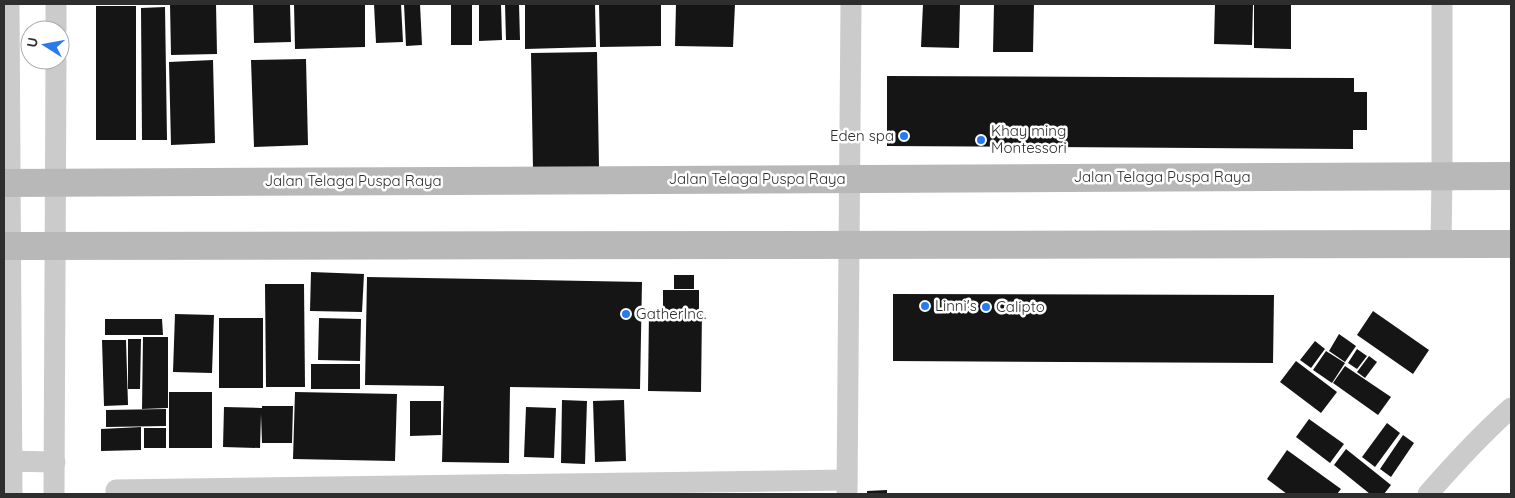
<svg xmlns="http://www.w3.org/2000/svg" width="1515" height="498" font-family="Quicksand,sans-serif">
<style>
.building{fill:#151515}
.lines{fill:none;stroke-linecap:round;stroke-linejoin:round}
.street{stroke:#cbcbcb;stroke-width:21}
.secondary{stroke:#b8b8b8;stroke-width:28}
.poi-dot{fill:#287bed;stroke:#fff;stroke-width:2}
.labels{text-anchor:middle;stroke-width:5;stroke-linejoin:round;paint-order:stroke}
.poi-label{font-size:15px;fill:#2e2e2e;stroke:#fff;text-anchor:start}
.street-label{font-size:15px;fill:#2e2e2e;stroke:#fff}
</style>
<rect width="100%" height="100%" fill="#fff"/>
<g class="building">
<path d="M170,4H216L217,54L171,55Z"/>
<path d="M253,4H290L291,42L254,43Z"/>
<path d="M294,4H365V47L295,49Z"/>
<path d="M374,4H401L403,42L376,43Z"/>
<path d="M404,4H420L422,45L406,46Z"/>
<rect x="451" y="4" width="21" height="41"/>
<path d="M479,4H501L502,40L479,41Z"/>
<path d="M505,4H519L520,40H506Z"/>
<path d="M525,4H595L596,47L525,49Z"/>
<path d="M599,4H661V46L600,47Z"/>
<path d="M676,4H735L733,47L675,46Z"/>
<path d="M923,4H960L959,48L921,47Z"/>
<path d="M994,4H1034L1033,52H993Z"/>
<path d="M1215,4H1253L1252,45L1214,44Z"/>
<path d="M1254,4H1291V49L1254,48Z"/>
<rect x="96" y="6" width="40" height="134"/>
<path d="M165,7L167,140H142L141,8Z"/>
<path d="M597,52L599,167L533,169L531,53Z"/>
<path d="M306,59L308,145L254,147L251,60Z"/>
<path d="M213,60L215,143L171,145L169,62Z"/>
<path d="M887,76L1354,78V92H1367V130H1353V149L887,146Z"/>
<path d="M311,272L364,274L362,312L310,311Z"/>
<rect x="674" y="275" width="20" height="14"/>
<path d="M367,277L642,282L640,389L510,387L509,463L442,462L444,386L365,385Z"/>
<path d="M265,284H304L305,387H266Z"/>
<rect x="663" y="290" width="36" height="20"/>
<path d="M893,294L1274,295L1273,363L893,361Z"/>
<path d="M649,311H702L701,392L648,391Z"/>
<path d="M1373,311L1429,350L1413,374L1357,335Z"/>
<path d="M175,314L214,315L212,373L173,372Z"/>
<rect x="219" y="318" width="44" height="70"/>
<path d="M319,318L361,319L360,361L318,360Z"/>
<path d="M105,319H162L163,335H105Z"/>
<path d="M1339,334L1356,346L1345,362L1329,351Z"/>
<path d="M143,337H168V408L142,409Z"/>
<path d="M128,339H141L140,389H128Z"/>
<path d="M102,340H126L128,405L104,406Z"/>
<path d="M1315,341L1325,349L1311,368L1300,360Z"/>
<path d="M1357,349L1367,356L1357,369L1348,363Z"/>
<path d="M1326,351L1345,363L1332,383L1313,370Z"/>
<path d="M1369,356L1377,362L1365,378L1357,372Z"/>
<path d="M1296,361L1337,392L1321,413L1280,382Z"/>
<rect x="311" y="364" width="49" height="25"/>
<path d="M1345,366L1391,397L1378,415L1333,383Z"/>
<rect x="169" y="392" width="43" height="56"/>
<path d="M295,392L397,394L395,461L293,459Z"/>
<path d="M562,400L587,401L585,464L561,463Z"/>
<path d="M624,400L626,461L595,462L593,401Z"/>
<path d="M410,401H441V435L410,436Z"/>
<path d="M262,406H293L292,443H262L261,414L260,448L223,447L224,407L262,408Z"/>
<path d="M526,407L556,408L554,458L524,457Z"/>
<path d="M166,409V426L106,427V410Z"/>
<path d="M1309,419L1344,444L1330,463L1296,437Z"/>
<path d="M1387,423L1400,433L1375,467L1362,457Z"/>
<path d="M141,427V450L101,451V429Z"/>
<rect x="144" y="428" width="22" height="20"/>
<path d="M1403,435L1414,443L1391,477L1380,469Z"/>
<path d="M1346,449L1391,485L1384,494H1370L1334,465Z"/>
<path d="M1287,450L1341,489L1337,494H1287L1267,479Z"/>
<path d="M887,490V494H867V491Z"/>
</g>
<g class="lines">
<g class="street">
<path d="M9,4L12,494"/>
<path d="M56,30V4"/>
<path d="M1441,244L1442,176V4"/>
<path d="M4,461L55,462"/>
<path d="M847,493L851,4"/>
<path d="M54,494L56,60"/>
<path d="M116,494V490L847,480"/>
<path d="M1428,494C1454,464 1481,435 1511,408"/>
</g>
<g class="secondary">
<path d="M4,183L1511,176"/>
<path d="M4,246L1511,244"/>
</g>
</g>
<g class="poi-dot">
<circle cx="904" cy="136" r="5"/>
<circle cx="981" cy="140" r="5"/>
<circle cx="925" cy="306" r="5"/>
<circle cx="986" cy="307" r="5"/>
<circle cx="626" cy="314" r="5"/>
</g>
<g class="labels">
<g class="poi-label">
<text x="991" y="136">Khay ming<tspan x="991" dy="17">Montessori</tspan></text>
<text x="894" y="141" text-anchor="end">Eden spa</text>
<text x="935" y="311">Linni's</text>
<text x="996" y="312">Calipto</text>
<text x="636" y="319">GatherInc.</text>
</g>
<g class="street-label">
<text x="1162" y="182">Jalan Telaga Puspa Raya</text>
<text x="757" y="184">Jalan Telaga Puspa Raya</text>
<text x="353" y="186">Jalan Telaga Puspa Raya</text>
</g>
</g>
<rect width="1515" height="498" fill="none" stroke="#2e2e2e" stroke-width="10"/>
<g transform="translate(45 45) rotate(281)"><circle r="24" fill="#ffffff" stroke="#ababab"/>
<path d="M0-4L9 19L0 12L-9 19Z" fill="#287bed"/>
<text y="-8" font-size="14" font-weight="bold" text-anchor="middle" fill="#2e2e2e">U</text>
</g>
</svg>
